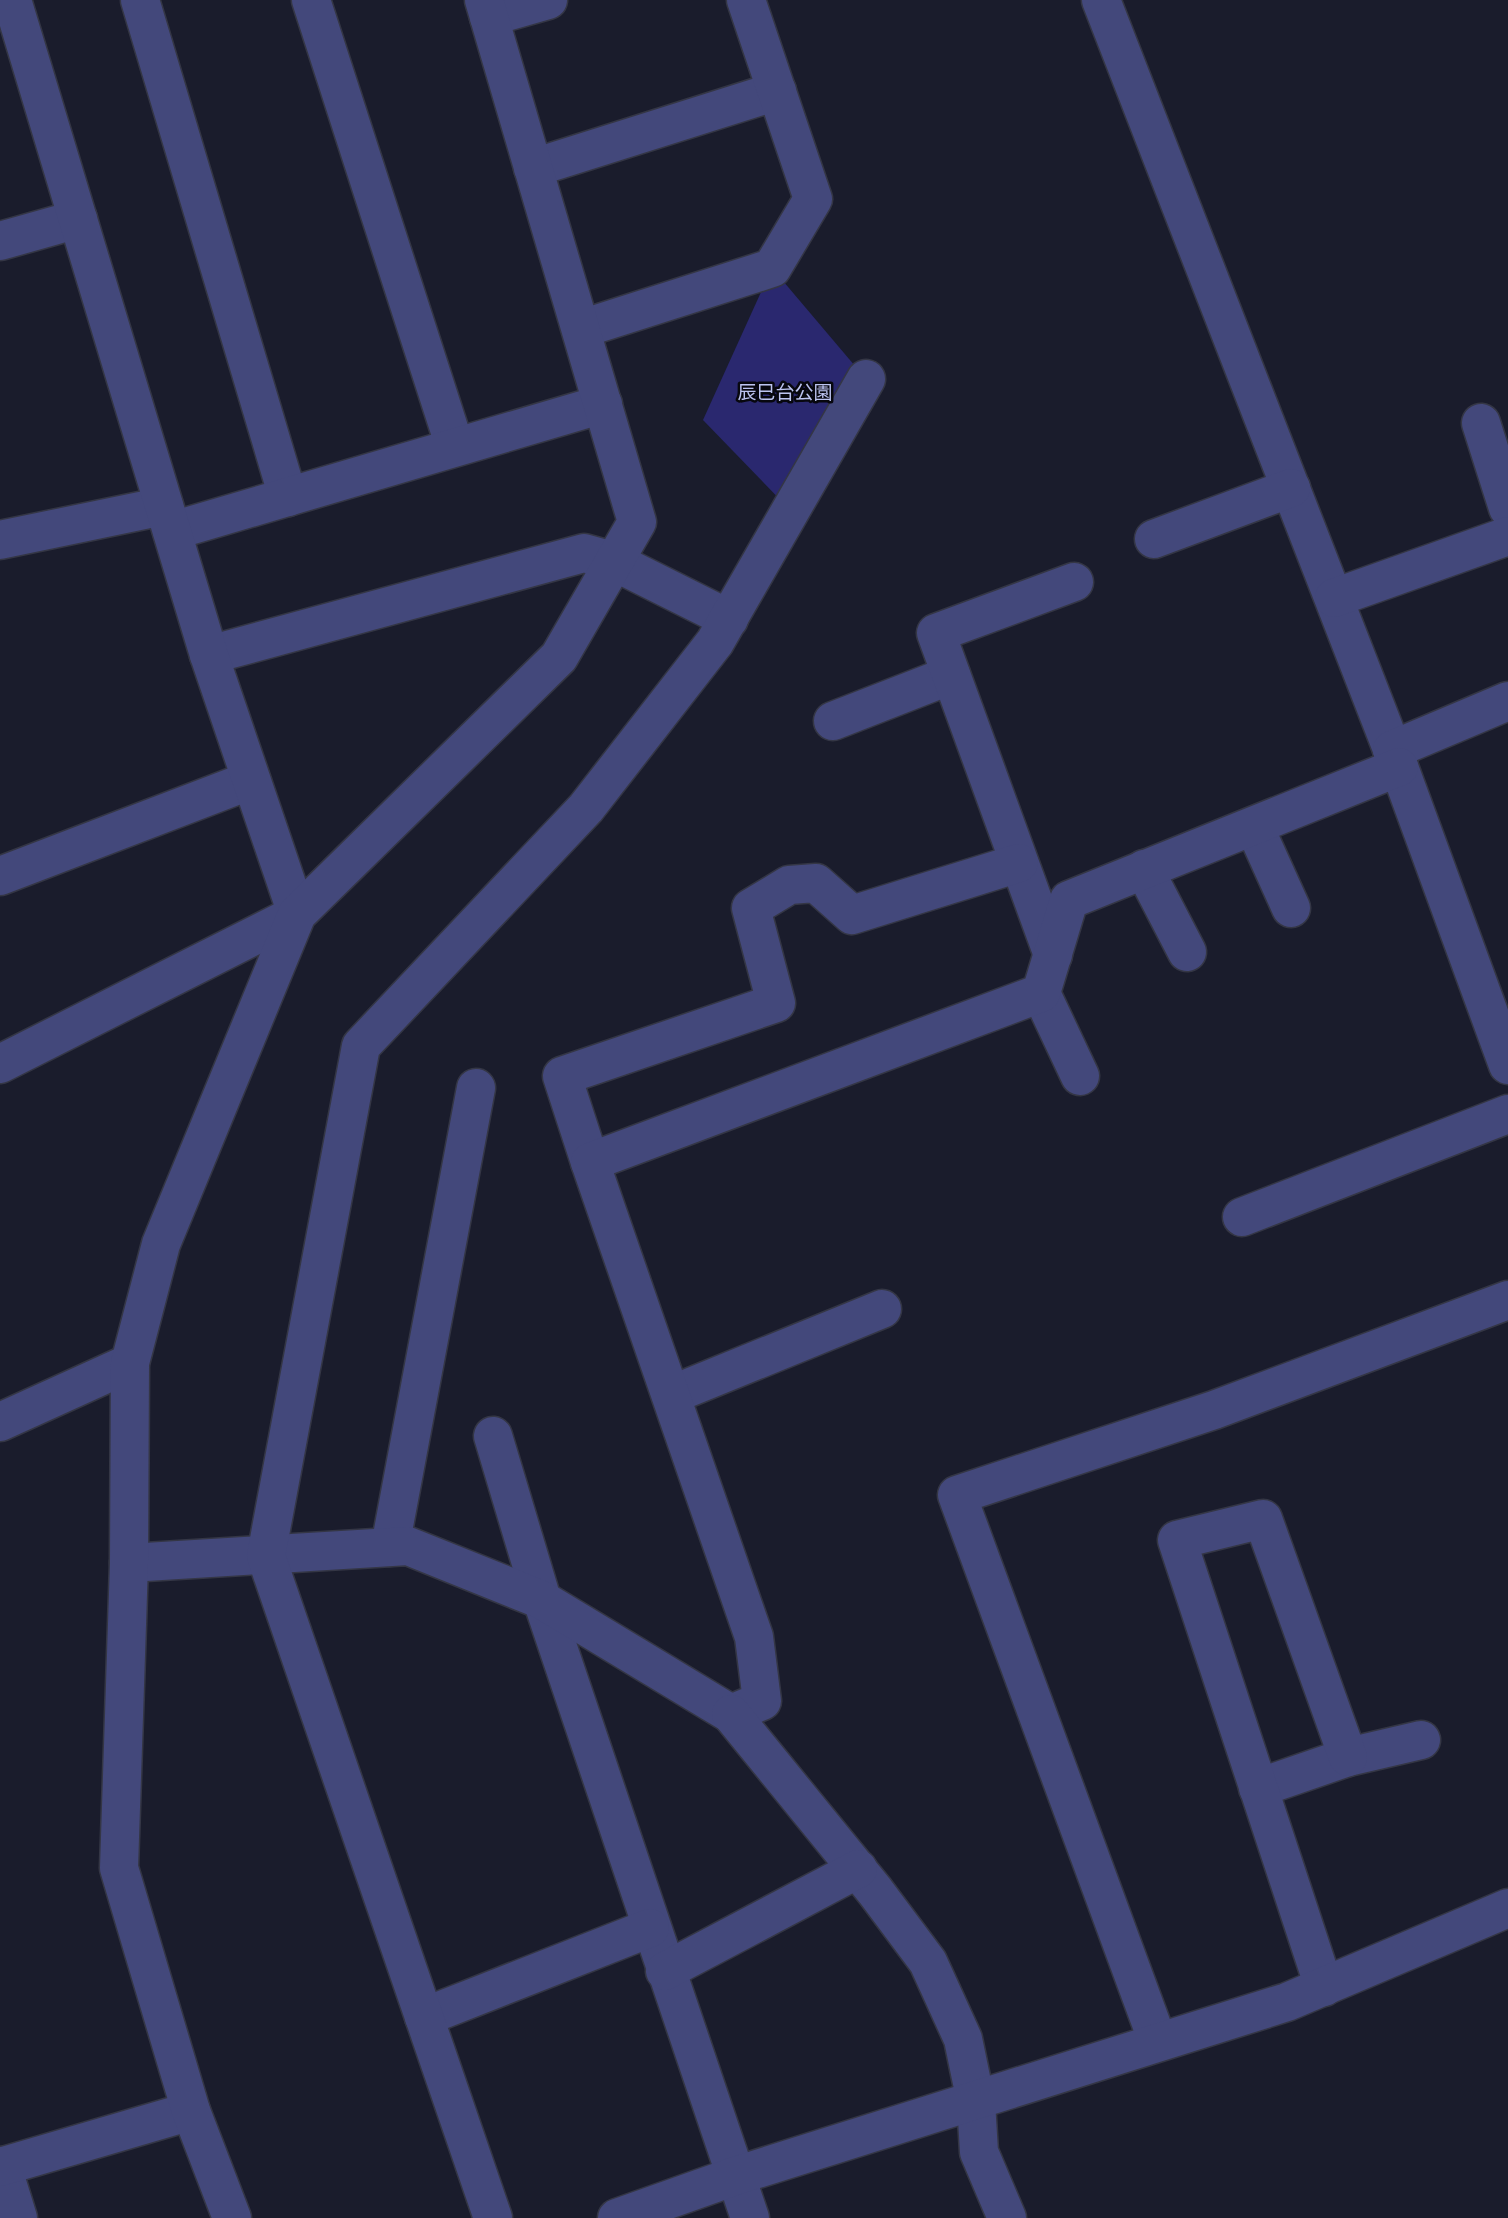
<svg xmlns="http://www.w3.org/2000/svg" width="1508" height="2218" font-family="Barlow,'Noto Sans JP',sans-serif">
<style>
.green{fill:#2a286f}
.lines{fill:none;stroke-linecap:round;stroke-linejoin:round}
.minor-casing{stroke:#343645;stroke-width:41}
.minor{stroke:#43487b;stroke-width:38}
.labels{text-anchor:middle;stroke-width:5;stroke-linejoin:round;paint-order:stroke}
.park-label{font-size:19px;fill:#bcc3f0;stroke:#07070e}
</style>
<rect width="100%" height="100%" fill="#1a1c2c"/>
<path class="green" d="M772,268L866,379L791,511L703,420Z"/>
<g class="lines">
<g class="minor-casing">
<g id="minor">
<path d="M140,0L288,497"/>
<path d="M311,0L455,447"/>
<path d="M1101,0L1399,767L1508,1065"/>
<path d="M489,17L548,0"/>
<path d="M533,168L777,91"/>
<path d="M0,241L78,219"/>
<path d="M581,329L772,268L813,199L746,0"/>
<path d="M1481,423L1508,508"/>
<path d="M172,531L603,404"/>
<path d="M1154,539L1291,488"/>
<path d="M0,540L164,506"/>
<path d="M1334,598L1508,536"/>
<path d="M209,655L584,553L613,561L729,619"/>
<path d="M833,721L951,675"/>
<path d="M1392,750L1508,701"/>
<path d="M1254,826L1291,908"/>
<path d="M1144,869L1187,952"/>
<path d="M0,876L251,780"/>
<path d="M1053,955L936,633L1074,582"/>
<path d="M1041,993L1080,1076"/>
<path d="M0,1064L297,914L209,655L12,0"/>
<path d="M590,1162L562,1076L776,1003L751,908L789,885L816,883L852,915L1019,863"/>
<path d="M1242,1217L1508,1114"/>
<path d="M671,1395L882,1309"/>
<path d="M0,1422L130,1363"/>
<path d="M493,1436L542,1600L750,2218"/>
<path d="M390,1547L476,1088"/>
<path d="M129,1563L408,1546L542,1600L731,1714L762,1701L754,1637L590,1162L1041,993L1069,900L1399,767"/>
<path d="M731,1714L875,1891L928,1962L963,2039L976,2102L979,2152L1007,2218"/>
<path d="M1258,1788L1348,1757L1421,1740"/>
<path d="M665,1971L858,1869"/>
<path d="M1324,1987L1177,1540L1263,1519L1348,1757"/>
<path d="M424,2017L650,1928"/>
<path d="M1158,2042L957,1495L1214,1410L1508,1300"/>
<path d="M2,2166L18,2218"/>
<path d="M0,2167L191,2111"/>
<path d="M232,2218L191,2111L119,1868L129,1563L130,1363L161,1244L297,914L559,657L637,522L484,0"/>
<path d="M493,2218L266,1556L361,1046L586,808L715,642L866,379"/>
<path d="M617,2218L735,2176L1287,2002L1508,1908"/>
</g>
</g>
<use href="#minor" class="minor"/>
</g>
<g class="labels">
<g class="park-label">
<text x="785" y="399">辰巳台公園</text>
</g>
</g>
</svg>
